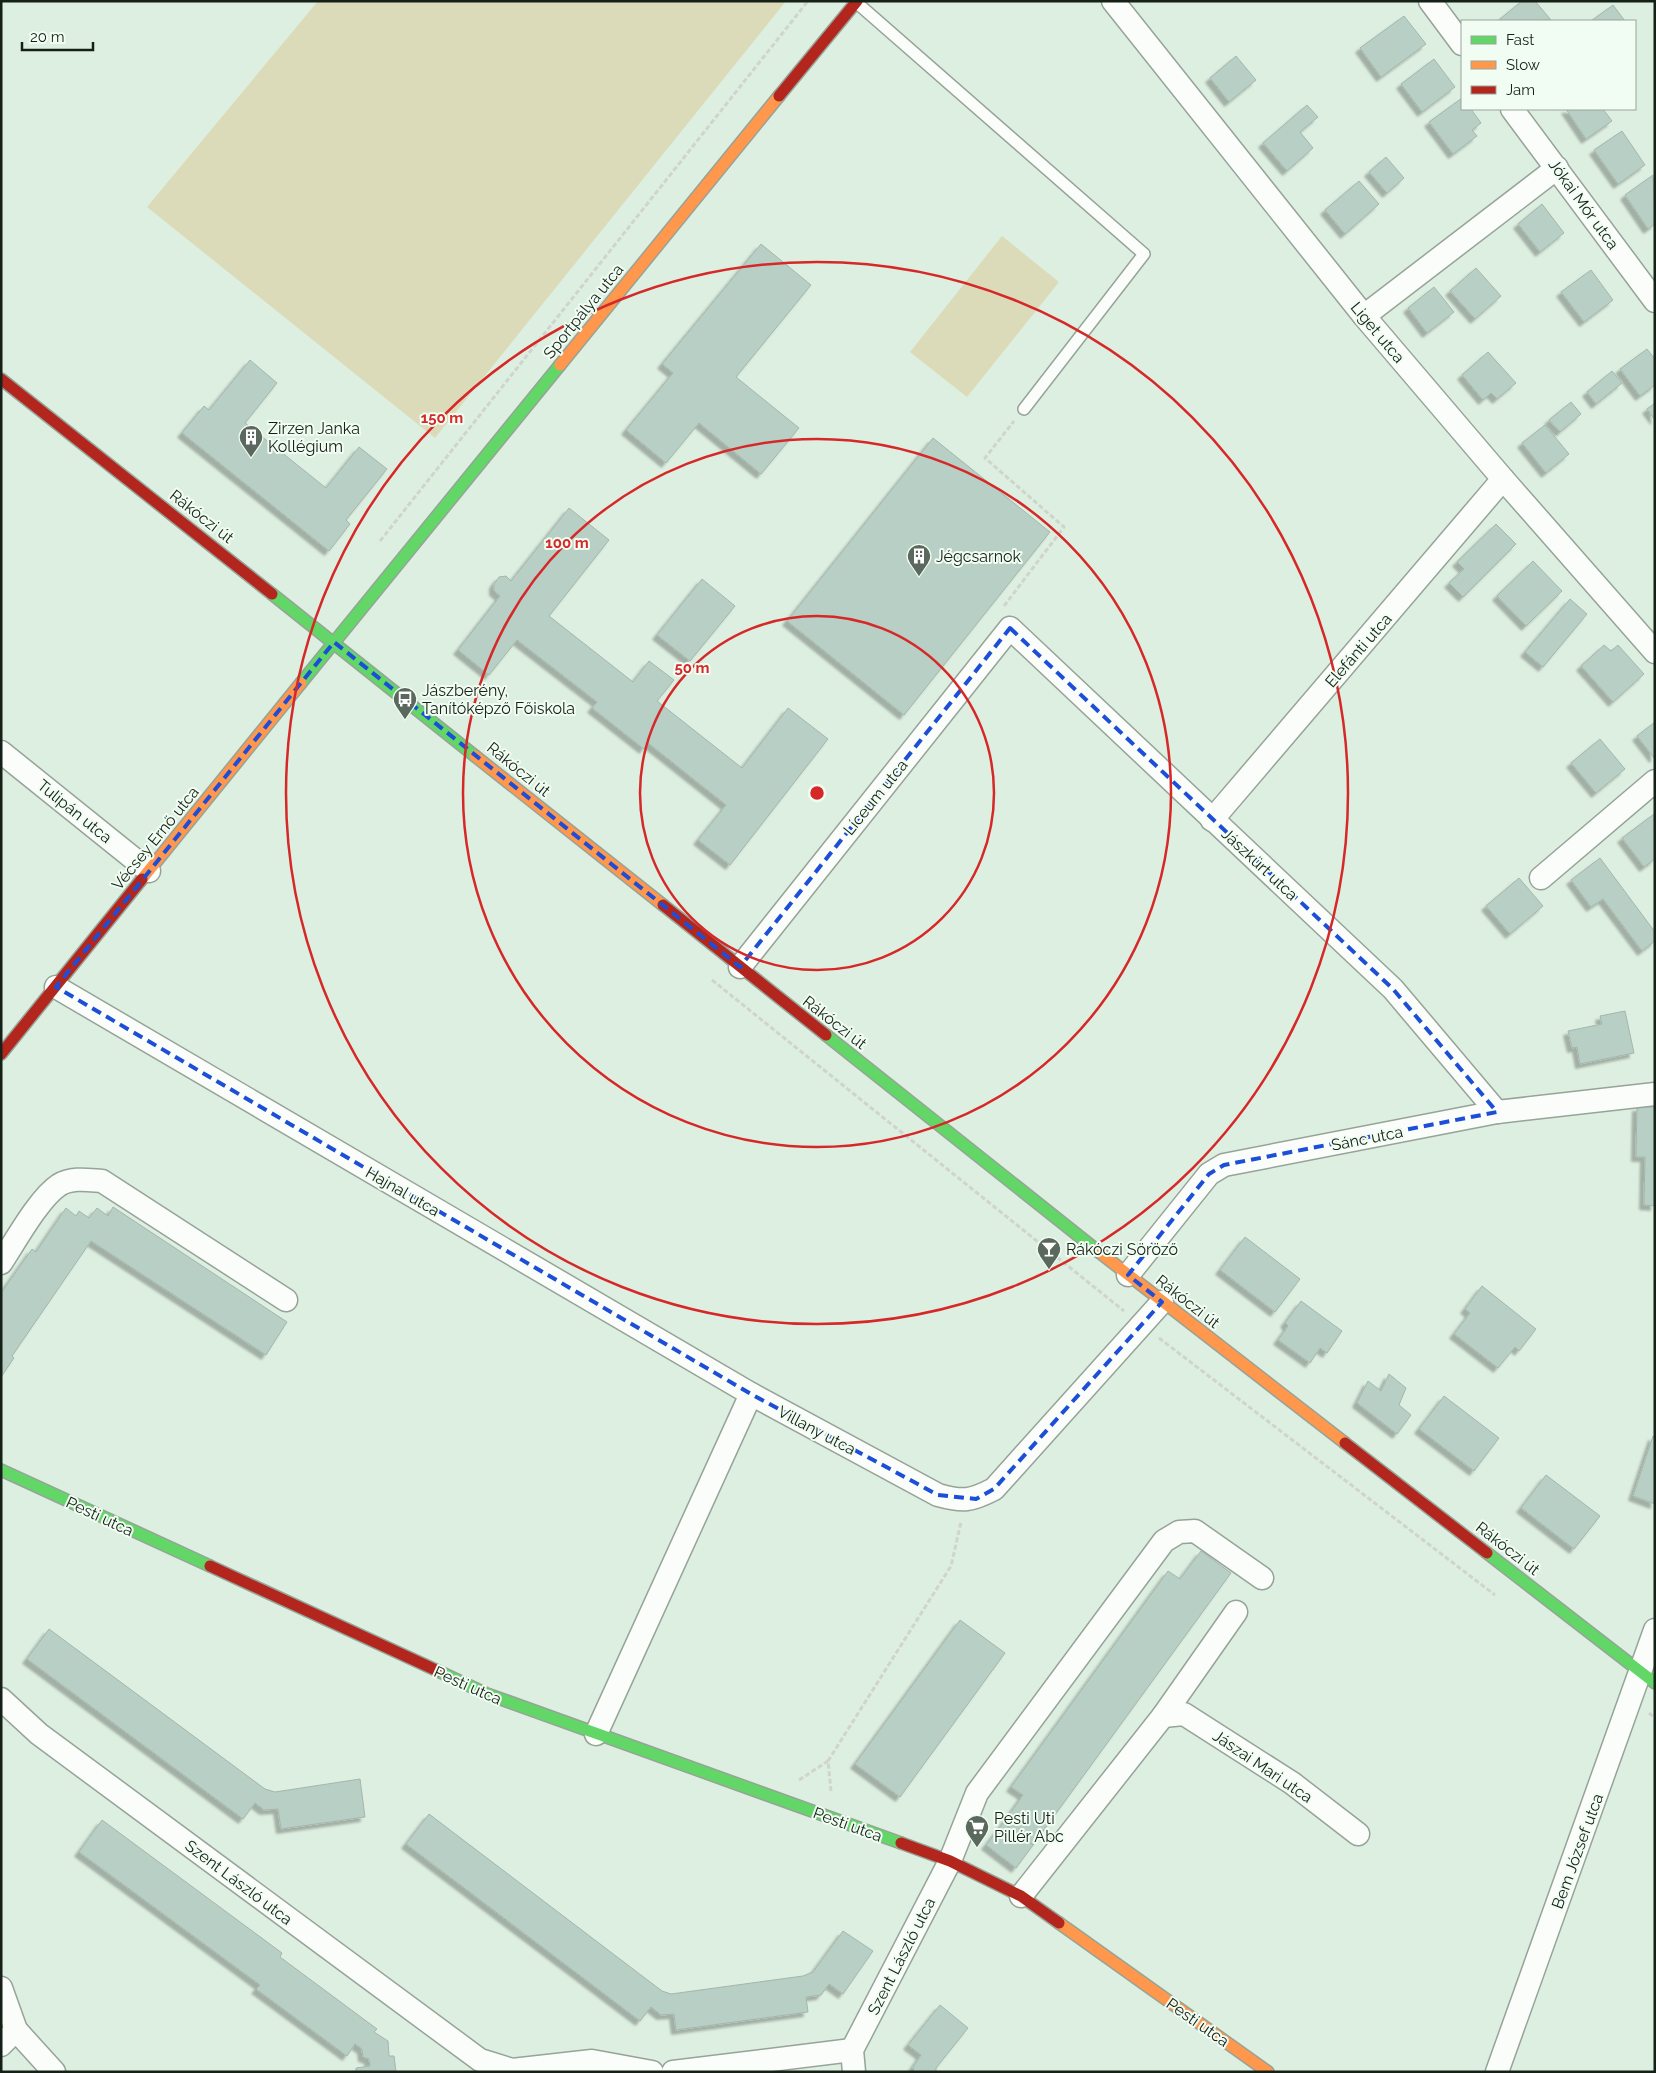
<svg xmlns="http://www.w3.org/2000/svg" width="1656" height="2073" font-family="Raleway,sans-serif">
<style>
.green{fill:#dbdbb9}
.building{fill:#b7cfc4;stroke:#a5b6ad;filter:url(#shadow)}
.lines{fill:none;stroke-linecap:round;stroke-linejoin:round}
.lane-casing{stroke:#96a398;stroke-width:14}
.street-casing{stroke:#96a398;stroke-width:25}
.fast-casing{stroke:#96a398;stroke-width:14}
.slow-casing{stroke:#96a398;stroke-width:14}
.jam-casing{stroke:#96a398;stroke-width:14}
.path{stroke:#cfd4cf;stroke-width:3;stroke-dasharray:5 2.5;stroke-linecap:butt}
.lane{stroke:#fafdfa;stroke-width:11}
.street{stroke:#fafdfa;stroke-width:22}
.fast{stroke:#63d668;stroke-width:11}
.slow{stroke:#ff974d;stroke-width:11}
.jam{stroke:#b3261e;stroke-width:11}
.marked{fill:none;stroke:#1d4ed8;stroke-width:4;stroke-dasharray:10 6;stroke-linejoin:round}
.ring{fill:none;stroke:#d62828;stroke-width:2.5}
.labels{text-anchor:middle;stroke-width:4;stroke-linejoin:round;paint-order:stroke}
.street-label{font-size:16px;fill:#152017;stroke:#f1fdf2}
.poi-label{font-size:16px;fill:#152017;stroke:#f1fdf2;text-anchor:start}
.centre{fill:#d62828;stroke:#f1fdf2;stroke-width:2.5}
.ring-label{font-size:15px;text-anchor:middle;font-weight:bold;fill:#d62828;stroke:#f1fdf2;stroke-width:4;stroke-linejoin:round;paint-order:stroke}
</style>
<defs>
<filter id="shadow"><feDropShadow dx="-4.5" dy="4.5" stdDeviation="1" flood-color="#0004"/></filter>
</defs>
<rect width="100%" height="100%" fill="#ddefe0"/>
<g class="green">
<path d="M318,1H786L435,438L147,207Z"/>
<path d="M1002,236L1059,282L967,397L910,352Z"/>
</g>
<g class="building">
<path d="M1522,1H1535L1551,20L1502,21L1500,19Z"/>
<path d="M1613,5L1625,21H1591Z"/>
<path d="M1404,16L1426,44L1381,77L1360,48Z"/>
<path d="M1236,56L1256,80L1229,102L1210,78Z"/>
<path d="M1434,59L1455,87L1422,112L1401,84Z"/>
<path d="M1462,98V109H1471L1481,123L1472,130L1477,136L1453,154L1429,122Z"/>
<path d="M1307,105L1318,117L1300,132L1313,148L1287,171L1263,143Z"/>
<path d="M1566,109H1603L1612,121L1586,139Z"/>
<path d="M1622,131L1645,165L1618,184L1594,150Z"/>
<path d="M1386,157L1404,178L1387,193L1369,172Z"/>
<path d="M1653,175L1655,224L1648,229L1625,195Z"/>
<path d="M1359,181L1379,204L1345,234L1325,210Z"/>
<path d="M1542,204L1564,233L1540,252L1518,224Z"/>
<path d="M761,244L811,285L736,377L799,428L761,474L699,423L666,463L626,430L673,373L662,364Z"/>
<path d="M1476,268L1501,296L1475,319L1450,291Z"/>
<path d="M1591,270L1613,300L1584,322L1561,292Z"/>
<path d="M1434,287L1454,312L1427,333L1408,308Z"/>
<path d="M1647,349L1655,359V385L1640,396L1620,369Z"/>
<path d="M1488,352L1516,383L1497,399L1491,393L1483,400L1462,375Z"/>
<path d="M250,360L277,383L245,423L326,488L359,447L387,469L346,520L350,524L329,551L182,433L204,406L209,410Z"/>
<path d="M1612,371L1622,383L1596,404L1587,392Z"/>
<path d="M1571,402L1581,414L1560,432L1549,420Z"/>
<path d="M1655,403V420L1647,409Z"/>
<path d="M1545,425L1569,454L1546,473L1522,443Z"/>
<path d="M933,438L1050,532L904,715L787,621Z"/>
<path d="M569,508L609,540L549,616L633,682L649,661L674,680L657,701L742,768L788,708L828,739L730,865L698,840L726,805L648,743L644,749L592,708L597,702L517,640L489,675L458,650L500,596L494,591V584L499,577L506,576L511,581Z"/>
<path d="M1496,524L1516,544L1463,597L1449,583L1464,569L1457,562Z"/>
<path d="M1533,561L1562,591L1526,626L1497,596Z"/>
<path d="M702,579L735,606L690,661L657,635Z"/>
<path d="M1570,599L1587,614L1543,667L1525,652Z"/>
<path d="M1604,645L1611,651L1618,645L1644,674L1613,702L1581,666Z"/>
<path d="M1655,722V757L1654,758L1637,736Z"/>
<path d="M1600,739L1625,769L1596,793L1571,763Z"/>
<path d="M1654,814L1655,859L1644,867L1622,838Z"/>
<path d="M1600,858L1655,932V941L1642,951L1603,899L1591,907L1571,880Z"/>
<path d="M1519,878L1543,906L1510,934L1486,906Z"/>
<path d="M1625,1011L1634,1053L1580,1064L1577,1047L1572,1048L1568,1031L1602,1024L1600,1016Z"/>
<path d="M1637,1107H1655V1206L1644,1205L1645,1157H1636Z"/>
<path d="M113,1207L287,1322L266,1355L91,1241L12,1356L14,1358L1,1377V1293L32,1249L36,1252L66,1208L76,1216L79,1211L89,1218L97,1208L108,1216Z"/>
<path d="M1245,1237L1300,1279L1275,1312L1220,1270Z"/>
<path d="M1482,1286L1536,1329L1519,1351L1515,1347L1498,1368L1454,1334L1470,1313L1465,1309Z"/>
<path d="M1301,1301L1342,1331L1327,1353L1320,1348L1310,1363L1278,1340L1288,1326L1285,1323Z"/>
<path d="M1389,1374L1406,1388L1399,1405L1411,1415L1397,1434L1357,1403L1368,1381L1381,1391Z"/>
<path d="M1444,1396L1499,1438L1474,1471L1419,1429Z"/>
<path d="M1653,1436L1655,1437V1504L1633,1496Z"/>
<path d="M1546,1475L1600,1516L1574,1549L1521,1508Z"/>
<path d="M1201,1551L1231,1573L1033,1845L1003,1823L1023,1795L1011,1787L1168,1571L1180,1579Z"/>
<path d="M960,1620L1005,1653L900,1797L855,1764Z"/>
<path d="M49,1629L265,1789L275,1792L360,1779L365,1817L281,1829L278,1809L264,1810L255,1803L243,1819L27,1659Z"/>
<path d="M429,1814L662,1991L671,1994L803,1976L813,1972L843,1931L873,1951L843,1994L829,1984L821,1995L806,1997L808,2012L676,2030L674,2014L661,2015L651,2007L640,2021L406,1844Z"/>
<path d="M102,1820L282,1953L280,1957L377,2029L374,2032L388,2041L389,2056H394L396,2072H356V2068L370,2066L369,2059L363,2057L362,2049L355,2044L347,2056L256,1989L260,1985L79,1852Z"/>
<path d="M1003,1823L1033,1845L1016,1868L986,1845Z"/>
<path d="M940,2005L968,2028L936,2068V2072H914L913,2067L921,2055L908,2045Z"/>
</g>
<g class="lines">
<g class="lane-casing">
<path id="lane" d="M856,2L1144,254L1024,409"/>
</g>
<g class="street-casing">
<g id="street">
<path d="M1113,1L1364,316L1503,479L1655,652"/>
<path d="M1430,1L1462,44"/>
<path d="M1512,109L1655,301"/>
<path d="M1364,316L1557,168"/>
<path d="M1,752L149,871"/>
<path d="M1212,820L1503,479"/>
<path d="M1541,878L1655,781"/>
<path d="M740,967L1010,628L1393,989L1497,1112"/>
<path d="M56,987L751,1394L938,1495C963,1502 971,1501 994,1489L1162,1302"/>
<path d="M1,1263C15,1242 39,1198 59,1185C72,1177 88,1180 102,1181L286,1300"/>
<path d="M1128,1275L1209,1174L1224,1165L1497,1112L1655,1094"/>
<path d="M1,1699L39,1734L480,2060L512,2070L592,2061L652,2072"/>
<path d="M1163,1716L1184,1714L1292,1783L1358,1834"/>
<path d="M596,1734L751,1394"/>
<path d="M1021,1896L1163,1716L1236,1612"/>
<path d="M1,1988L16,2030L54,2072"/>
<path d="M1,2045L16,2030"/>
<path d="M673,2072L852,2050"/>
<path d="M854,2072L852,2050L950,1861L977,1793L1164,1541L1179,1532L1195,1531L1262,1578"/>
<path d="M1497,2072L1655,1630"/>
</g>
</g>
<g class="fast-casing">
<g id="fast">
<path d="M272,594L475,756"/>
<path d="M301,683L560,365"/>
<path d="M826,1035L1099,1252"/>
<path d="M1,1470L210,1566"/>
<path d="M1487,1553L1655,1683"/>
<path d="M438,1671L487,1694L901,1843"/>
</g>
</g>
<g class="slow-casing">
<g id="slow">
<path d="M560,365L779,96"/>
<path d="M475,756L663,905"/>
<path d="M142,879L301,683"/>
<path d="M1099,1252L1345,1443"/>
<path d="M1059,1923L1268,2072"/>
</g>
</g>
<g class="jam-casing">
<g id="jam">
<path d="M779,96L857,1"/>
<path d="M1,379L272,594"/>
<path d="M663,905L826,1035"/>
<path d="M1,1054L142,879"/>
<path d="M1345,1443L1487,1553"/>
<path d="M210,1566L438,1671"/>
<path d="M901,1843L950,1861L1021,1896L1059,1923"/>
</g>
</g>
<g class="path">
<path d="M380,541L808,1"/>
<path d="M1004,606L1064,527L985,458L1014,421"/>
<path d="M712,980L1124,1311"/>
<path d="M1159,1338L1495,1595"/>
<path d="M1649,1713L1655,1718"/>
<path d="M799,1780L828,1761"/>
<path d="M831,1791L828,1761L951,1566L961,1522"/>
</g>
<use href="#lane" class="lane"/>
<use href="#street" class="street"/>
<use href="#fast" class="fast"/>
<use href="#slow" class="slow"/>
<use href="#jam" class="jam"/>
</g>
<path class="marked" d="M1010,628L1393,989L1497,1112L1224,1165L1209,1174L1128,1275L1162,1302L994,1489L976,1499L938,1495L751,1394L56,987L334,642L740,967Z"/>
<g class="ring">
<circle cx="817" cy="793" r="177"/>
<circle cx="817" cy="793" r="354"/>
<circle cx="817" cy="793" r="531"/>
</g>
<defs>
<g id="building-pin" transform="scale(1.25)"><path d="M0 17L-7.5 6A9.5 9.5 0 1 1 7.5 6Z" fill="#5b685d" stroke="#f1fdf2"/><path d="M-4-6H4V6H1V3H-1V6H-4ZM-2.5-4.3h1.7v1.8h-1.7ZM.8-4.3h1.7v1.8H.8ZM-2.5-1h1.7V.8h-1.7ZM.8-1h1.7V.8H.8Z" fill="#fff"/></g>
<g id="bus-pin" transform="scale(1.25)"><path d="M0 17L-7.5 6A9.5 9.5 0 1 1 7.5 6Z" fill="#5b685d" stroke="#f1fdf2"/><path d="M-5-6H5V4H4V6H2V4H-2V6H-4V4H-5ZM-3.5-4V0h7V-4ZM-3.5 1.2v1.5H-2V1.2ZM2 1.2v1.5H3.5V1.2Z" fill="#fff"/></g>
<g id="bar-pin" transform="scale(1.25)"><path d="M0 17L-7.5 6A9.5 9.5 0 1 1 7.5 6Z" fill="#5b685d" stroke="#f1fdf2"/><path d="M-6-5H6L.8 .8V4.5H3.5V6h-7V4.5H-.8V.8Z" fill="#fff"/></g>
<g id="supermarket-pin" transform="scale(1.25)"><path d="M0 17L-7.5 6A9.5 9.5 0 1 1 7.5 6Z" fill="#5b685d" stroke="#f1fdf2"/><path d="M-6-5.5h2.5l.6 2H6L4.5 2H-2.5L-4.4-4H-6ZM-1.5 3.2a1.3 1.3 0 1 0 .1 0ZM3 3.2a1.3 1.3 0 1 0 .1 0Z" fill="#fff"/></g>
</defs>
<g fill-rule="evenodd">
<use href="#building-pin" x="251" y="437"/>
<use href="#building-pin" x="919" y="556"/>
<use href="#bus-pin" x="405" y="699"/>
<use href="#bar-pin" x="1049" y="1249"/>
<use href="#supermarket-pin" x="977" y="1827"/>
</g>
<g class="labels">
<g class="street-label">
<text transform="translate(1584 204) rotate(54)" y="6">Jókai Mór utca</text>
<text transform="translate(583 311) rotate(-51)" y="6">Sportpálya utca</text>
<text transform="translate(1378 332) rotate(50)" y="6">Liget utca</text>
<text transform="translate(202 516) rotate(38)" y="6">Rákóczi út</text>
<text transform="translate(1358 650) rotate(-49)" y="6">Elefánti utca</text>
<text transform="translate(519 769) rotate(39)" y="6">Rákóczi út</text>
<text transform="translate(875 797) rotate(-51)" y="6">Líceum utca</text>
<text transform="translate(75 811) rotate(39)" y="6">Tulipán utca</text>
<text transform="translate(155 838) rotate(-51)" y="6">Vécsey Ernő utca</text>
<text transform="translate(1260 864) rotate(43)" y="6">Jászkürt utca</text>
<text transform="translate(835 1022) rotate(38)" y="6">Rákóczi út</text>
<text transform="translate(1367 1138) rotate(-11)" y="6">Sánc utca</text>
<text transform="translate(403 1191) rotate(30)" y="6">Hajnal utca</text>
<text transform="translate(1188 1301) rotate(38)" y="6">Rákóczi út</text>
<text transform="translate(817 1430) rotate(28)" y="6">Villany utca</text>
<text transform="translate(100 1516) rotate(25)" y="6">Pesti utca</text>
<text transform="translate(1508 1548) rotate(38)" y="6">Rákóczi út</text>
<text transform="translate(468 1685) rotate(24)" y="6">Pesti utca</text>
<text transform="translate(1263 1766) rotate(34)" y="6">Jászai Mari utca</text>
<text transform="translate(848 1824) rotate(20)" y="6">Pesti utca</text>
<text transform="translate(1577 1851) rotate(-70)" y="6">Bem József utca</text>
<text transform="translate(239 1882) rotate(37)" y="6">Szent László utca</text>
<text transform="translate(901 1956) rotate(-63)" y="6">Szent László utca</text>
<text transform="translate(1198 2022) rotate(35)" y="6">Pesti utca</text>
</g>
<g class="poi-label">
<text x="268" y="434">Zirzen Janka<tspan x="268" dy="18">Kollégium</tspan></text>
<text x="936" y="562">Jégcsarnok</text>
<text x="422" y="696">Jászberény,<tspan x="422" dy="18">Tanítóképző Főiskola</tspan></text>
<text x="1066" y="1255">Rákóczi Söröző</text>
<text x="994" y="1824">Pesti Uti<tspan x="994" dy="18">Pillér Abc</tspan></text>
</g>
</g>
<circle cx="817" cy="793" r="8" class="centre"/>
<g class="ring-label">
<text x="442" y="423">150 m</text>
<text x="567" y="548">100 m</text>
<text x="692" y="673">50 m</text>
</g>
<rect width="1656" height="2073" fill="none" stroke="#152017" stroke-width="5"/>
<rect x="1461" y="20" width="175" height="90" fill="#f1fdf2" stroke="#99a59a"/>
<rect x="1471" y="36" width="25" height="8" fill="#63d668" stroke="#99a59a"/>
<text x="1506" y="45" font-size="15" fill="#152017">Fast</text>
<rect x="1471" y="61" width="25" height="8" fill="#ff974d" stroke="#99a59a"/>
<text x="1506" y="70" font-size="15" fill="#152017">Slow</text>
<rect x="1471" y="86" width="25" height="8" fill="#b3261e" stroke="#99a59a"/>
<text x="1506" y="95" font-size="15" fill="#152017">Jam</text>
<path d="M22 42v8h71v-8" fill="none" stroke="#152017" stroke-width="2.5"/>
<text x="30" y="42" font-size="15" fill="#152017" stroke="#f1fdf2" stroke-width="4" paint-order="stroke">20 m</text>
</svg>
